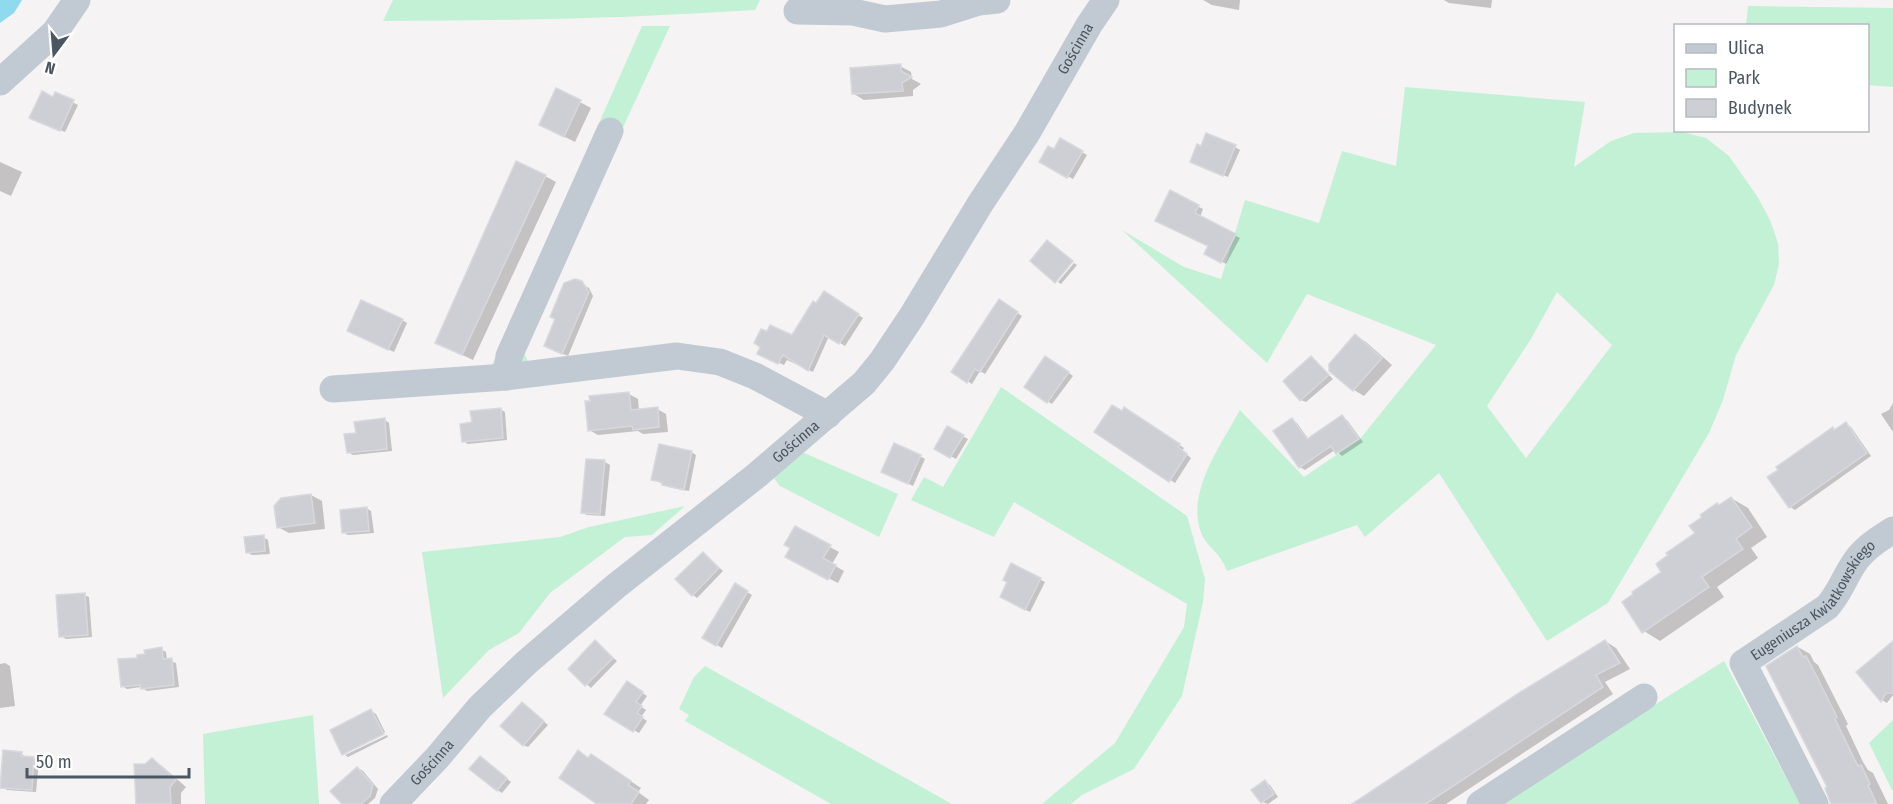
<svg xmlns="http://www.w3.org/2000/svg" width="1893" height="804" font-family="'Fira Sans Condensed',sans-serif">
<style>
.green{fill:#c3f1d5;fill-rule:evenodd}
.water{fill:#90daee}
.shadow{fill:#0003}
.building{fill:#cdcfd5;stroke:#d7d9de;stroke-width:1.5}
.lines{fill:none;stroke-linecap:round;stroke-linejoin:round}
.minor{stroke:#c1cad2;stroke-width:27}
.labels{text-anchor:middle;stroke-width:4.5;stroke-linejoin:round;paint-order:stroke}
.street-label{font-size:15px;fill:#4a5661;stroke:#fff}
</style>
<rect width="100%" height="100%" fill="#f5f3f3"/>
<g class="green">
<path d="M393,0H760L755,10C631,18 507,21 383,21Z"/>
<path d="M1748,6L1893,8V87L1868,85V26L1746,25Z"/>
<path d="M642,26H670L521,347L532,369L488,374Z"/>
<path d="M1405,87L1585,102L1574,167L1611,141L1634,133L1682,132L1706,138L1729,156L1757,196L1770,220L1778,243L1779,264L1774,285L1736,355L1723,400L1709,433L1608,603L1547,641L1439,473L1365,537L1357,525L1227,571C1225,566 1222,560 1218,555C1213,549 1207,544 1203,537C1183,496 1221,445 1240,410L1304,477L1360,439L1436,345L1307,294L1267,363L1122,230L1184,267L1221,279L1245,200L1319,223L1342,151L1396,166ZM1557,292L1612,345L1526,458L1487,406L1531,339Z"/>
<path d="M1001,387L1187,516L1205,579L1203,602L1182,696L1134,769L1082,795L1071,804H1042L1115,743L1184,627L1187,604L1014,502L994,537L911,500L924,477L943,487Z"/>
<path d="M802,452L898,494L879,537L780,486L773,477Z"/>
<path d="M685,506L652,535L625,537L550,593L519,633L489,650L443,698L422,552L560,537L589,527Z"/>
<path d="M1724,661L1800,804H1498Z"/>
<path d="M705,666L721,675L952,804H831L685,721L689,715L679,709L694,677Z"/>
<path d="M313,715L319,804H205L203,734Z"/>
<path d="M1893,720V792L1869,743Z"/>
</g>
<path class="water" d="M0,0H22L14,13L0,23Z"/>
<g class="shadow">
<path d="M1203,0H1240L1239,10L1212,5Z"/>
<path d="M1444,0H1492L1491,8L1449,3Z"/>
<path d="M900,66L911,72L912,79L921,84L913,90V96L864,100L854,94Z"/>
<path d="M557,90L591,108L575,142L551,130Z"/>
<path d="M56,94L78,105L65,132L35,120Z"/>
<path d="M1061,140L1087,155L1073,179L1041,162L1054,150Z"/>
<path d="M1235,147L1240,150L1228,177L1196,164Z"/>
<path d="M0,162L22,172L11,196L0,191Z"/>
<path d="M545,176L556,182L473,360L447,348Z"/>
<path d="M1171,193L1203,209L1200,217L1240,238L1226,264L1206,253L1210,246Z"/>
<path d="M1074,263L1077,265L1061,284L1058,282Z"/>
<path d="M575,281L589,288L593,296L568,356L551,349Z"/>
<path d="M824,293L863,318L845,346L829,336L813,372L787,360L784,365L763,356L793,337Z"/>
<path d="M1004,304L1022,316L985,374L980,371L972,384L953,372Z"/>
<path d="M402,320L407,323L394,352L353,333Z"/>
<path d="M1355,336L1366,342L1392,365L1364,396L1354,390Z"/>
<path d="M1312,358L1333,379L1306,402L1301,400Z"/>
<path d="M1051,360L1073,376L1052,404L1047,401Z"/>
<path d="M629,394L638,399L639,411L657,409L666,414L668,432L643,434L638,431L598,435L589,430Z"/>
<path d="M1893,403V432L1881,414L1889,410Z"/>
<path d="M500,409L505,412L507,440L468,444L463,441L473,423Z"/>
<path d="M1125,409L1184,448L1182,451L1191,458L1175,483L1096,432Z"/>
<path d="M1342,417L1347,420L1363,442L1342,456L1335,450L1305,470L1300,467L1275,431L1292,420L1297,423L1309,440Z"/>
<path d="M385,420L389,423L392,451L353,455L348,452L357,434Z"/>
<path d="M1846,424L1851,427L1871,456L1795,510L1790,507L1833,429L1836,431Z"/>
<path d="M948,428L968,439L956,459L936,448Z"/>
<path d="M691,452L696,455L689,491L668,487L653,479Z"/>
<path d="M920,456L925,459L913,486L888,474Z"/>
<path d="M605,462L610,465L605,516L587,515L582,513Z"/>
<path d="M311,495L322,501L325,529L289,533L278,527Z"/>
<path d="M1731,498L1748,508L1767,537L1751,548L1758,558L1717,587L1724,597L1660,641L1644,631L1663,572L1720,506Z"/>
<path d="M366,508L371,511L374,533L348,535L343,532Z"/>
<path d="M795,528L839,552L832,564L844,571L838,583L796,562L792,548Z"/>
<path d="M263,537L268,540L270,554L252,555L247,552Z"/>
<path d="M704,554L723,571L697,598L693,595Z"/>
<path d="M1012,565L1045,582L1030,612L1002,597L1009,582Z"/>
<path d="M735,585L752,595L722,648L704,637Z"/>
<path d="M84,595L89,597L92,637L66,639L61,636Z"/>
<path d="M1605,641L1616,648L1630,669L1605,682L1613,694L1446,804H1356Z"/>
<path d="M595,642L617,661L591,688L570,669Z"/>
<path d="M1893,643V695L1887,703L1882,700L1858,672Z"/>
<path d="M1798,647L1810,654L1814,662L1818,665L1848,724L1846,726L1863,762L1868,770L1873,773L1888,804H1837Z"/>
<path d="M161,649L166,652L167,660L176,663L179,687L147,691L141,687L127,689L122,686L139,659Z"/>
<path d="M5,663L10,666L15,706L0,708V664Z"/>
<path d="M632,686L647,696L640,706L646,710L641,717L647,721L639,733L606,714Z"/>
<path d="M522,704L548,725L528,747L523,745Z"/>
<path d="M371,711L376,714L385,732L343,754L332,731Z"/>
<path d="M387,735L388,737L348,757L345,755Z"/>
<path d="M578,752L590,758L602,762L641,788L638,792L649,800L646,804H600Z"/>
<path d="M21,753L26,758H34L39,761L36,792L7,790L2,787Z"/>
<path d="M152,760L162,766L186,787L181,793V804H145L146,766Z"/>
<path d="M485,760L511,782L502,793L497,790Z"/>
<path d="M358,768L363,771L378,789L375,798L368,804H344L332,791Z"/>
<path d="M1265,782L1270,785L1278,797L1268,804L1262,802Z"/>
</g>
<g class="building">
<path d="M901,64V71L912,77L902,83L903,91L852,94L850,68Z"/>
<path d="M556,88L581,100L564,137L539,125Z"/>
<path d="M42,91L53,97L55,92L74,100L60,131L29,118Z"/>
<path d="M1206,133L1236,145L1223,176L1190,162L1197,144L1201,146Z"/>
<path d="M1060,138L1083,151L1067,178L1039,162L1048,146L1054,149Z"/>
<path d="M516,161L546,175L462,355L435,343Z"/>
<path d="M1170,190L1199,205L1195,213L1236,234L1221,263L1204,254L1208,246L1155,221Z"/>
<path d="M1047,240L1073,261L1055,283L1030,261Z"/>
<path d="M575,279L582,281L589,292L562,354L544,346L555,319L550,317L564,283Z"/>
<path d="M824,291L859,314L839,344L824,335L808,371L783,355L778,364L757,354L760,347L754,343L761,329L767,331L770,325L792,335L813,301L816,303Z"/>
<path d="M999,299L1018,312L980,372L975,369L967,383L951,372Z"/>
<path d="M361,300L403,319L388,350L347,331Z"/>
<path d="M1355,334L1382,358L1353,391L1329,371V364Z"/>
<path d="M1045,356L1069,372L1047,403L1024,387Z"/>
<path d="M1311,356L1329,375L1300,401L1283,381Z"/>
<path d="M629,392L631,410L658,407L659,427L633,430L632,426L588,431L585,401H590L589,396Z"/>
<path d="M1112,405L1122,411L1124,407L1180,444L1178,447L1187,454L1169,482L1094,432Z"/>
<path d="M501,408L503,438L462,442L460,424L472,422L470,411Z"/>
<path d="M1342,415L1359,439L1336,454L1331,446L1299,468L1273,431L1292,418L1307,439Z"/>
<path d="M385,418L387,449L347,453L344,434L356,433L354,422Z"/>
<path d="M1846,422L1867,453L1789,508L1767,477L1778,470L1776,467L1833,427L1834,430Z"/>
<path d="M947,426L964,435L950,458L934,449Z"/>
<path d="M894,443L921,455L908,484L881,472Z"/>
<path d="M659,444L692,451L684,490L662,485V482L651,480Z"/>
<path d="M586,459L605,460L600,514L581,513Z"/>
<path d="M311,494L315,523L277,528L274,506L281,498Z"/>
<path d="M1731,497L1752,527L1736,539L1743,549L1702,577L1709,587L1642,633L1622,602L1633,594L1632,592L1661,572L1656,564L1668,555L1666,553L1695,533L1689,526L1702,517L1700,515L1717,503L1719,505Z"/>
<path d="M367,507L369,531L342,533L340,510Z"/>
<path d="M795,526L831,545L823,558L836,565L828,580L785,557L790,548L784,545Z"/>
<path d="M264,535L265,551L246,553L244,537Z"/>
<path d="M703,552L719,568L692,596L675,579Z"/>
<path d="M1011,563L1041,578L1025,610L1000,597L1007,582L1003,580Z"/>
<path d="M735,583L748,591L716,646L702,638Z"/>
<path d="M85,593L88,635L59,637L56,595Z"/>
<path d="M595,640L613,658L585,686L568,669Z"/>
<path d="M1605,640L1620,663L1596,675L1603,687L1426,804H1352L1522,691Z"/>
<path d="M1893,641V693H1886L1881,702L1856,672Z"/>
<path d="M1797,646L1803,657L1806,656L1816,675L1837,717L1835,719L1852,754L1858,766L1861,765L1870,784L1868,785L1877,804H1831L1825,788L1827,787L1766,666Z"/>
<path d="M162,647L163,659L172,658L174,685L141,689L140,685L121,687L118,659L137,658V655L145,654L144,650Z"/>
<path d="M627,681L643,692L636,702L642,706L637,713L643,717L633,732L604,714Z"/>
<path d="M522,702L544,721L523,746L500,726Z"/>
<path d="M371,709L384,734L342,755L330,730Z"/>
<path d="M3,750L22,752L21,756L34,757L32,790L0,788Z"/>
<path d="M578,750L588,758L591,754L631,781L628,785L639,792L631,804H597L559,778Z"/>
<path d="M480,756L507,778L497,791L469,769Z"/>
<path d="M152,758L176,780L170,787L171,804H136L134,764H145Z"/>
<path d="M357,767L373,785L370,796L361,804H342L330,791Z"/>
<path d="M1265,780L1274,794L1261,803L1251,790Z"/>
</g>
<g class="lines">
<g class="minor">
<path d="M797,11L853,12L885,19L941,14L979,2L997,0"/>
<path d="M0,82L55,32L77,0"/>
<path d="M506,377L509,356L610,131"/>
<path d="M333,389L506,377L677,356L720,362L755,376L828,415"/>
<path id="s1" d="M393,804L437,758L480,707L527,662L616,586L757,475L864,383L882,361L912,316L980,204L1027,133L1089,25L1106,0"/>
<path d="M1480,804L1644,697"/>
<path id="s2" d="M1815,804L1743,663L1827,607C1840,593 1845,575 1857,559C1866,547 1880,538 1893,530"/>
</g>
</g>
<g class="labels">
<g class="street-label">
<text dy="5" stroke="none"><textPath href="#s1" startOffset="1029">Gościnna</textPath></text>
<text dy="5" stroke="none"><textPath href="#s1" startOffset="543">Gościnna</textPath></text>
<text dy="5" stroke="none"><textPath href="#s2" startOffset="254">Eugeniusza Kwiatkowskiego</textPath></text>
<text dy="5" stroke="none"><textPath href="#s1" startOffset="57">Gościnna</textPath></text>
</g>
</g>
<rect x="1674" y="24" width="195" height="108" fill="#ffffff" stroke="#b7bbc0" stroke-width="1.5"/>
<rect x="1686" y="44" width="30" height="9" fill="#c1cad2" stroke="#b7bbc0" stroke-width="1.5"/>
<text x="1728" y="54" font-size="18" fill="#4a5661">Ulica</text>
<rect x="1686" y="69" width="30" height="18" fill="#c3f1d5" stroke="#b7bbc0" stroke-width="1.5"/>
<text x="1728" y="84" font-size="18" fill="#4a5661">Park</text>
<rect x="1686" y="99" width="30" height="18" fill="#cdcfd5" stroke="#b7bbc0" stroke-width="1.5"/>
<text x="1728" y="114" font-size="18" fill="#4a5661">Budynek</text>
<g transform="translate(54 54) rotate(196)" stroke="#ffffff" stroke-width="4.5" paint-order="stroke">
<path d="M0-4.5L10 22L0 15L-10 22Z" fill="#4a5661"/>
<text y="-9" font-size="16" font-weight="bold" text-anchor="middle" fill="#4a5661">N</text>
</g>
<path d="M27 768v9h162v-9" fill="none" stroke="#4a5661" stroke-width="3"/>
<text x="36" y="768" font-size="18" fill="#4a5661" stroke="#ffffff" stroke-width="4.5" paint-order="stroke">50 m</text>
</svg>
